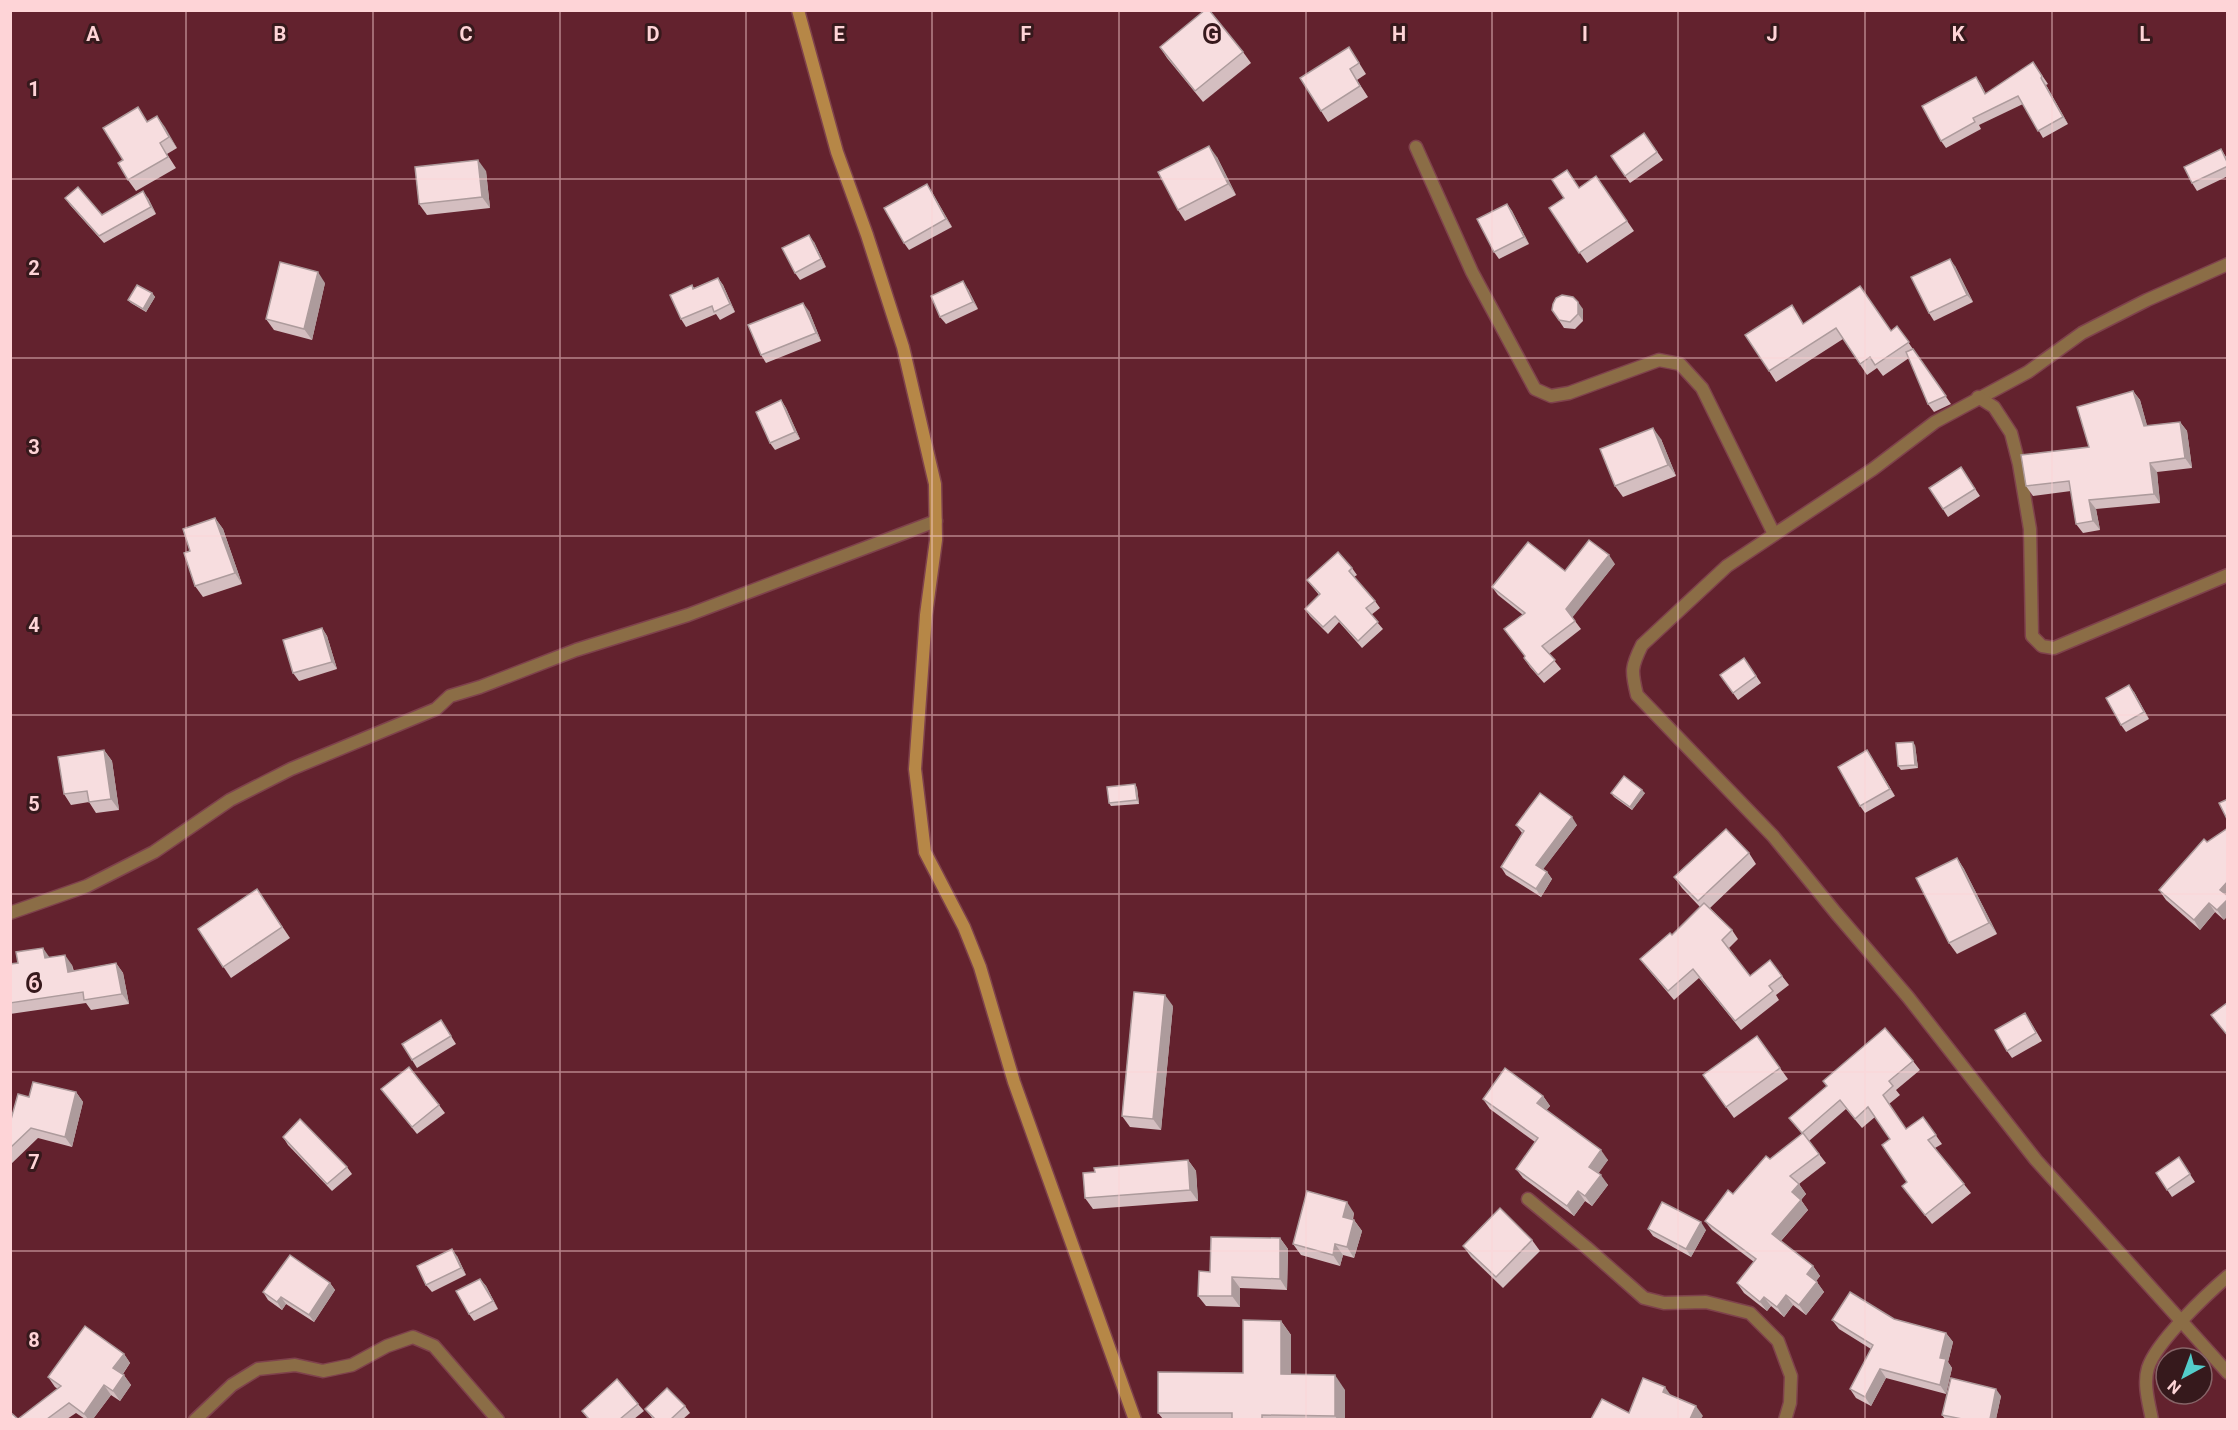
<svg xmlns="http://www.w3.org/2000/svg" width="2238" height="1430" font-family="Roboto,sans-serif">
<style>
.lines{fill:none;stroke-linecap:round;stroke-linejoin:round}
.street-casing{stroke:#7f424c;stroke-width:15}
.secondary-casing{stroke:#7f424c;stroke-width:15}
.street{stroke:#8b6d46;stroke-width:12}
.secondary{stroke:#b68747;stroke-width:12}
.wall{fill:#d4bec0}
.shaded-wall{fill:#ad9b9c}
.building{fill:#f7dddf;stroke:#ad9b9c;stroke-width:1.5}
.grid{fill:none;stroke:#fed4d7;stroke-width:1.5;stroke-opacity:0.55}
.grid-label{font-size:20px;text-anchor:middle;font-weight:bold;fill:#fed4d7;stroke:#36191c;stroke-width:6;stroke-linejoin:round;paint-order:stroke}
</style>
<rect width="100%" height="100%" fill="#63222e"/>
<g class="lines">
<g class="street-casing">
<g id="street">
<path d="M1416,147L1472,272L1535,389L1551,396L1569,393L1659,360L1680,364L1702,388L1774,534"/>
<path d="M2228,264L2147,300L2082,333L2028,372L1935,422L1873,469L1727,566L1642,645C1631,667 1631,671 1637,695L1773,836L1836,913L1908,997L2036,1160L2228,1373"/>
<path d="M1978,397L1994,407L2011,433L2019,464L2030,529L2032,636L2042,646L2054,648L2228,575"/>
<path d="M10,913L87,886L154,852L230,800L291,769L436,709L450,696L480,687L576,650L688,615L936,521"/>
<path d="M1528,1199L1586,1247L1644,1298L1664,1303L1706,1302L1750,1313L1778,1341L1791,1376L1790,1403L1785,1420"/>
<path d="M195,1420L232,1385L258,1369L295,1365L323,1371L352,1365L387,1346L413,1337L434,1346L498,1420"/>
<path d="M2152,1420C2149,1404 2143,1384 2148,1368C2156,1342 2207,1294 2228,1276"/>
</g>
</g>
<g class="secondary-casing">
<path id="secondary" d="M798,10L837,152L867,235L903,347L935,484L936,540L926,615L915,769L925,852L964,927L980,967L1014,1082L1135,1420"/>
</g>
<use href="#street" class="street"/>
<use href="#secondary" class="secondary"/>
</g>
<g class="wall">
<path d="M1160,47L1243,52L1251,63L1203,102L1167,58Z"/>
<path d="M1356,58L1366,74L1357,80L1368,97L1328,122L1321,111Z"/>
<path d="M2033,62L2048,84L2046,85L2068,124L2043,138L2023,104L1979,125L1981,129L1946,148L1941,141L1976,77L1986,94Z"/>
<path d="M157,116L177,148L167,154L176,168L136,191L128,180L123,160L148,121Z"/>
<path d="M1644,133L1663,160L1630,183L1611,156Z"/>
<path d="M2221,149L2228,160V176L2197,191L2192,183Z"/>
<path d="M1217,157L1236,195L1185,221L1178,210Z"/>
<path d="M486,171L490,208L427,215L419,204Z"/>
<path d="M1596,176L1634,231L1587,263L1549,208Z"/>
<path d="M927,184L952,227L909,250L904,243Z"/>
<path d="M65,198L102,215L148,198L156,214L104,243L70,205Z"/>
<path d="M1507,204L1512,211L1529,244L1499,259L1494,252Z"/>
<path d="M814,242L826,267L800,280L795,273Z"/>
<path d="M1955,266L1973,302L1934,321L1929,313Z"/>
<path d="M718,278L723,285L735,312L720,320L716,314L686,327L681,319L692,285L694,288Z"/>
<path d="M325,283L312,340L274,330L266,319Z"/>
<path d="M968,289L978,309L946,324L940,317Z"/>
<path d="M152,293L155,297L146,312L131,303L128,300Z"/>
<path d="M1583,309V321L1575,329L1564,328L1552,310Z"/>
<path d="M809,311L821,341L766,363L761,355Z"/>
<path d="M1804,323L1891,331L1897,326L1951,404L1934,412L1928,404L1909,358L1883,376L1877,368L1867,375L1843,339L1776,382L1769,371Z"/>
<path d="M2133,391L2140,400L2147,426L2180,422L2187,431L2192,468L2157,472L2160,503L2096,509L2100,530L2083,533L2076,524L2071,491L2033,496L2026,486L2089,447Z"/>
<path d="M781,400L786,408L800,439L775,450L770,443Z"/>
<path d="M1661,439L1676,476L1623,497L1615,486Z"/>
<path d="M1966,475L1980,496L1948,517L1929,488Z"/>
<path d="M215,518L223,529L242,584L203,597L195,586L190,551Z"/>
<path d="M1615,564L1572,617L1581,629L1549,654L1561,669L1544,683L1530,667L1524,658L1525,657L1523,615L1498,595L1492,587L1565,571Z"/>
<path d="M1352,568L1357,575L1354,577L1375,601L1380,608L1371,615L1383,629L1362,648L1339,622L1328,634L1310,616L1305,609L1319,595L1307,580Z"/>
<path d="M322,628L327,636L337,669L299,681L293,673Z"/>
<path d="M1744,658L1761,683L1738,700L1720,675Z"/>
<path d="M2134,692L2149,719L2126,732L2121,725Z"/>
<path d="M1915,745L1918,768L1901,770L1898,766Z"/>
<path d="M104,750L112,761L119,810L96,813L89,802L71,805L64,794Z"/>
<path d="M1867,750L1895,796L1865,813L1860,806Z"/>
<path d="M1135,784L1137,788L1139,804L1111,806L1109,803Z"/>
<path d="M1611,793H1645L1632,810L1614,797Z"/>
<path d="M1516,825H1577L1543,869L1547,872L1552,879L1541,897L1506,875L1501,867L1522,833Z"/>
<path d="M2204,839L2224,920L2215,912L2200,930L2166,900L2159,890Z"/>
<path d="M1749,853L1756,864L1710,908L1732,930L1738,939L1729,948L1750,976H1782L1789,985L1776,995L1779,1000L1741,1030L1699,978L1674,1000L1647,968L1640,959L1672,935L1700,907L1682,888L1674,877Z"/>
<path d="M1957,858L1964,869L1997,934L1957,954L1949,943Z"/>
<path d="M257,889L290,938L231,978L198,929Z"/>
<path d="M49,957L72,965L74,971L116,963L123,973L129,1004L91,1010L86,1003L10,1014V964Z"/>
<path d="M1173,1006L1161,1130L1130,1127L1122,1116Z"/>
<path d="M441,1020L456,1044L417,1068L412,1060Z"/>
<path d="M2030,1021L2042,1041L2012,1058L2007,1051Z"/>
<path d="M1757,1036L1788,1079L1734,1118L1703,1075Z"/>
<path d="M1913,1061L1920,1070L1896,1090L1900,1095L1889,1104L1906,1129L1923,1117L1942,1144L1935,1148L1971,1193L1932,1224L1902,1186L1907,1182L1890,1139L1875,1117L1862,1128L1846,1109L1809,1141L1826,1163L1799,1184L1806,1194L1801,1200L1808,1210L1781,1241L1813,1266L1820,1276L1816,1281L1824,1292L1806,1315L1793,1305L1784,1317L1771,1306L1767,1311L1744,1293L1737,1283L1754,1262L1712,1230L1705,1221L1770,1159L1802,1134L1789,1118L1827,1086L1823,1081Z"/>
<path d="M381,1089L439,1105L445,1113L417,1134Z"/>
<path d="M76,1092L83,1102L72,1147L38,1138L10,1165V1123L29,1097Z"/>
<path d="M1543,1096L1550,1106L1546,1110L1608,1160L1598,1173L1608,1185L1592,1206L1585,1201L1574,1216L1523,1178L1516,1169L1535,1142L1490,1109L1483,1099Z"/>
<path d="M283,1137L347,1167L352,1174L332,1191L288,1145Z"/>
<path d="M2179,1157L2195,1182L2172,1197L2156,1173Z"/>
<path d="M1188,1160L1196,1171L1198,1201L1093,1209L1085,1198L1095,1172Z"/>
<path d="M1354,1213L1353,1220H1354L1362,1231L1354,1258L1343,1255L1340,1266L1301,1255L1293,1244Z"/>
<path d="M1648,1229L1706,1230L1691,1257L1653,1236Z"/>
<path d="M1280,1238L1288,1249L1287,1290L1240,1288V1307L1206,1306L1198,1296L1210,1272Z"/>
<path d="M1532,1240L1540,1251L1503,1288L1471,1257L1463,1246Z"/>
<path d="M457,1256L466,1275L432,1292L426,1285Z"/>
<path d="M480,1279L486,1286L498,1309L474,1321L469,1314Z"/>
<path d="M330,1283L335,1290L314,1322L286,1304L282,1310L268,1300L263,1292Z"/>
<path d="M1894,1319L1946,1333L1953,1342L1948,1362L1952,1368L1946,1394L1886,1378L1871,1406L1856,1398L1850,1389L1871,1349L1839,1329L1832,1320Z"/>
<path d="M1281,1321L1291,1335V1375L1345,1390V1419H1163L1158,1413L1243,1373Z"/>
<path d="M124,1354L130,1363L123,1374L131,1385L120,1401L111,1395L93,1419H85L76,1413L67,1419H10H18L58,1389L55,1387L48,1377Z"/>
<path d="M2001,1396L1996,1419H1945L1942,1415Z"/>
<path d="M638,1404L644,1411L634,1419H588L582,1411Z"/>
<path d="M685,1406L690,1413L683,1419H653L645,1409Z"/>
</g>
<g class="shaded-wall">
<path d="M1976,77L1981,84L1990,102L1985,94Z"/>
<path d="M2041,78L2046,85L2068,124L2063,117Z"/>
<path d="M157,116L165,127L177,148L169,137Z"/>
<path d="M1209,146L1217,157L1236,195L1228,184Z"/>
<path d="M478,160L486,171L490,208L482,197Z"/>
<path d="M927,184L932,192L952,227L946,219Z"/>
<path d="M143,191L148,198L156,214L151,207Z"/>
<path d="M1507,204L1512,211L1529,244L1524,237Z"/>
<path d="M809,235L814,242L826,267L821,259Z"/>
<path d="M1950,259L1955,266L1973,302L1967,295Z"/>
<path d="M318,272L325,283L312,340L304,329Z"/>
<path d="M718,278L723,285L735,312L730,304Z"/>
<path d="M963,281L968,289L978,309L973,302Z"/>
<path d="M152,293L155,297L146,312L143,309Z"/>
<path d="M1578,302L1583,309V321L1578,314Z"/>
<path d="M803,303L809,311L821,341L816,333Z"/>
<path d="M2133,391L2140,400L2150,436L2144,426Z"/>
<path d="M781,400L786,408L800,439L795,432Z"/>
<path d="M2180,422L2187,431L2192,468L2185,458Z"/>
<path d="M1653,428L1661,439L1676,476L1668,465Z"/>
<path d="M2150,463L2157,472L2160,503L2154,494Z"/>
<path d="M2089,500L2096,509L2100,530L2093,521Z"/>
<path d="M215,518L223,529L242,584L235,573Z"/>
<path d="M1609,555L1615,564L1572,618L1566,609Z"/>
<path d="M322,628L327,636L337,669L332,662Z"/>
<path d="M2129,685L2134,692L2149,719L2144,712Z"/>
<path d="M1913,742L1915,745L1918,768L1915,765Z"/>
<path d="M104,750L112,761L119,810L111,799Z"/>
<path d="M1867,750L1872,758L1895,796L1890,789Z"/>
<path d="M1135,784L1137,788L1139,804L1137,800Z"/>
<path d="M1642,790L1645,793L1632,810L1630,807Z"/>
<path d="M1572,817L1577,825L1541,872L1536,865Z"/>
<path d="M1957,858L1964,869L1997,934L1989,923Z"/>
<path d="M1547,872L1552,879L1541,897L1536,889Z"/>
<path d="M2228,881V898L2220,890Z"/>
<path d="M2228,899V916L2224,920L2217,910Z"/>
<path d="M2209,903L2215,912L2200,930L2194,920Z"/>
<path d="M43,948L50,958H45Z"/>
<path d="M65,955L72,965L75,982L68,972Z"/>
<path d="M116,963L123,973L129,1004L122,994Z"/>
<path d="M1165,995L1173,1006L1161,1130L1153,1119Z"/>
<path d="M76,1092L83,1102L72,1147L65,1137Z"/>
<path d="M1543,1096L1550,1106L1544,1113L1537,1103Z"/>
<path d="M1601,1150L1608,1160L1596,1177L1589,1167Z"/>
<path d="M1188,1160L1196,1171L1198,1201L1190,1190Z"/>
<path d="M1601,1175L1608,1185L1592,1206L1585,1196Z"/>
<path d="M1799,1184L1806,1194L1799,1202L1792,1192Z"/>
<path d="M1578,1191L1585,1201L1574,1216L1567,1206Z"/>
<path d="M1801,1200L1808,1210L1779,1243L1772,1234Z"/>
<path d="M1347,1202L1354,1213L1350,1228L1343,1217Z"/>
<path d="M1354,1220L1362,1231L1354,1258L1347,1247Z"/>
<path d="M1701,1222L1706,1230L1691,1257L1686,1249Z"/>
<path d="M1280,1238L1288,1249L1287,1290L1280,1279Z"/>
<path d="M1335,1244L1343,1255L1340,1266L1333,1255Z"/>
<path d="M452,1249L457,1256L466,1275L461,1268Z"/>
<path d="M1813,1266L1820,1276L1814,1284L1807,1274Z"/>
<path d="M1232,1277L1240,1288V1307L1232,1296Z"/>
<path d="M480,1279L486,1286L498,1309L493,1301Z"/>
<path d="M1817,1282L1824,1292L1806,1315L1799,1305Z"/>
<path d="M330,1283L335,1290L314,1322L309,1315Z"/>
<path d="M1786,1295L1793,1305L1784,1317L1777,1307Z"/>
<path d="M281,1297L286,1304L282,1310L277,1302Z"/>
<path d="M1764,1297L1771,1306L1767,1311L1760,1302Z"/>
<path d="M1281,1321L1291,1335V1389L1281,1374Z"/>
<path d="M1946,1333L1953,1342L1948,1362L1952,1368L1946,1394L1940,1385V1358Z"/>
<path d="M124,1354L130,1363L120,1378L113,1368Z"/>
<path d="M1880,1369L1886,1378L1871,1406L1865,1397Z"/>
<path d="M124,1375L131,1385L120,1401L113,1391Z"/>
<path d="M1335,1375L1345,1390V1419H1337L1335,1416Z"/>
<path d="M104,1385L111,1395L93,1419H88L84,1414Z"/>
<path d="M1665,1387L1672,1397L1663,1392Z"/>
<path d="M1996,1389L2001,1396L1996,1419H1990Z"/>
<path d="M1696,1406L1703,1416L1701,1419H1690Z"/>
</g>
<g class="building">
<path d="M1205,10H1209L1243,52L1195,91L1160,47Z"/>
<path d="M1349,47L1359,63L1350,69L1360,86L1321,111L1300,78Z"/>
<path d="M2033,62L2042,76L2041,78L2063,117L2038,131L2018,96L1973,118L1975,122L1941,141L1922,106L1976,77L1985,94Z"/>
<path d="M138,107L147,122L157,116L169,137L160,143L168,157L128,180L118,163L123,160L103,128Z"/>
<path d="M1644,133L1657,152L1625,176L1611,156Z"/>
<path d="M1209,146L1228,184L1178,210L1158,172Z"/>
<path d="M2221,149L2228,164V166L2192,183L2184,167Z"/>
<path d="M478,160L482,197L419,204L415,167Z"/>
<path d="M1567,170L1579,188L1596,176L1627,221L1579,253L1549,208L1564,198L1552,180Z"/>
<path d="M927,184L946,219L904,243L884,208Z"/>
<path d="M78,187L102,215L143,191L151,207L99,236L65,198Z"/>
<path d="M1507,204L1524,237L1494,252L1477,219Z"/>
<path d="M809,235L821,259L795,273L782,248Z"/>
<path d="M1950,259L1967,295L1929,313L1911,277Z"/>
<path d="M280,262L318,272L304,329L266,319Z"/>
<path d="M718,278L730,304L714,312L712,306L681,319L670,295L692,285L693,289Z"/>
<path d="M963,281L973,302L940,317L931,296Z"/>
<path d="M137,285L152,293L143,309L128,300Z"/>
<path d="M1860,286L1891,331L1897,326L1909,342L1875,365L1870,357L1860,364L1836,328L1769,371L1745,335L1792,305L1803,324Z"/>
<path d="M1562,295L1573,297L1578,302V314L1570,322L1559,320L1552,310L1553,304L1556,298Z"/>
<path d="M803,303L816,333L761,355L748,325Z"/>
<path d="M1913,349L1946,396L1928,404L1906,352Z"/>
<path d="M2133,391L2144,426L2180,422L2185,458L2150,463L2154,494L2089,500L2093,521L2076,524L2069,481L2026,486L2021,455L2089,447L2077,407Z"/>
<path d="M781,400L795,432L770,443L756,412Z"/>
<path d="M1653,428L1668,465L1615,486L1600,449Z"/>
<path d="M1961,467L1975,489L1943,509L1929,488Z"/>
<path d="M215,518L235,573L195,586L184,553L190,551L183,529Z"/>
<path d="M1589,540L1609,555L1566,609L1575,621L1542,646L1555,660L1538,675L1524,658L1525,656L1504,629L1525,613L1492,587L1528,542L1565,571Z"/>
<path d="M1338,552L1352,568L1349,571L1375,601L1366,608L1378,622L1358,641L1335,616L1323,627L1305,609L1320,594L1307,580Z"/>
<path d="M322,628L332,662L293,673L283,640Z"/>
<path d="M1744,658L1756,676L1733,693L1720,675Z"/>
<path d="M2129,685L2144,712L2121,725L2106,698Z"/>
<path d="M1913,742L1915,765L1898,766L1896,743Z"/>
<path d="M104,750L111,799L89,802L87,791L64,794L58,757Z"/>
<path d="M1867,750L1890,789L1860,806L1838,767Z"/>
<path d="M1624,776L1642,790L1630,807L1611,793Z"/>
<path d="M1135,784L1137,800L1109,803L1107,787Z"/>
<path d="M1540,793L1572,817L1536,865L1547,872L1536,889L1501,867L1524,831L1516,825Z"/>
<path d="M2228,799V821L2219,803Z"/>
<path d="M2228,828V881L2220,890L2228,896V899L2217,910L2209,903L2194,920L2159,890L2204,839L2207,842Z"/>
<path d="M1726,829L1749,853L1698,901L1674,877Z"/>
<path d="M1957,858L1989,923L1949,943L1916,878Z"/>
<path d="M257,889L282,927L223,967L198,929Z"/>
<path d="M1704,903L1732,930L1722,940L1750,976L1770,960L1782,976L1769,986L1773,991L1735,1021L1693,969L1668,991L1640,959L1670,933L1672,935Z"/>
<path d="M43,948L45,958L65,955L68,972L116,963L122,994L84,1000L83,992L10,1003V964L18,963L16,952Z"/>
<path d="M1134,992L1165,995L1153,1119L1122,1116Z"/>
<path d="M2227,1003L2228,1004V1036L2211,1015Z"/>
<path d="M2025,1013L2036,1033L2007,1051L1995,1030Z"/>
<path d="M441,1020L451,1036L412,1060L402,1044Z"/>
<path d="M1885,1028L1913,1061L1889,1081L1893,1086L1883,1095L1906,1129L1923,1117L1936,1135L1928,1140L1964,1184L1925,1215L1902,1186L1907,1182L1882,1145L1890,1139L1868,1107L1855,1119L1840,1100L1802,1133L1789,1118L1827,1086L1823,1081Z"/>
<path d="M1757,1036L1780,1068L1726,1107L1703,1075Z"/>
<path d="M409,1067L439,1105L412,1127L381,1089Z"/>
<path d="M1505,1068L1543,1096L1537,1103L1601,1150L1589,1167L1601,1175L1585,1196L1578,1191L1567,1206L1516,1169L1538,1138L1483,1099Z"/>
<path d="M33,1082L76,1092L65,1137L31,1128L10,1148V1123L18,1094L29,1097Z"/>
<path d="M300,1119L347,1167L327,1184L283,1137Z"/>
<path d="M1803,1133L1819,1154L1790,1176L1799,1184L1792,1192L1801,1200L1772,1234L1813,1266L1807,1274L1817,1282L1799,1305L1786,1295L1777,1307L1764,1297L1760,1302L1737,1283L1756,1259L1705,1221L1728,1190L1733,1194L1766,1156L1770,1159Z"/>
<path d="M2179,1157L2190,1174L2167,1190L2156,1173Z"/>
<path d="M1188,1160L1190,1190L1085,1198L1083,1173L1095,1172L1094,1168Z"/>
<path d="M1307,1191L1347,1202L1343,1217L1354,1220L1347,1247L1335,1244L1333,1255L1293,1244Z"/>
<path d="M1662,1202L1701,1222L1686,1249L1648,1229Z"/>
<path d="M1500,1208L1532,1240L1496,1277L1463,1246Z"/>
<path d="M1211,1237L1280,1238V1279L1232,1277V1296H1198L1199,1271L1210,1272Z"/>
<path d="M452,1249L461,1268L426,1285L417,1266Z"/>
<path d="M290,1255L330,1283L309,1315L281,1297L277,1302L263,1292Z"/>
<path d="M480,1279L493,1301L469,1314L456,1291Z"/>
<path d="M1850,1292L1894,1319L1946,1333L1940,1358L1946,1359L1940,1385L1880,1369L1865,1397L1850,1389L1873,1345L1832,1320Z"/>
<path d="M1243,1320L1281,1321V1374L1335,1375V1416L1262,1415V1419H1232V1413H1158V1372L1243,1373Z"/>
<path d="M85,1326L124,1354L113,1368L124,1375L113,1391L104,1385L84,1414L69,1403L47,1419H10V1412L18,1419L61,1386L48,1377Z"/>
<path d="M1643,1378L1665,1387L1663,1392L1696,1406L1690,1419H1591L1602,1399L1629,1413Z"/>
<path d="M1951,1378L1996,1389L1990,1419H1962L1942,1415Z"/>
<path d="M617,1379L638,1404L620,1419H589L582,1411Z"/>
<path d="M667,1388L685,1406L671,1419H655L645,1409Z"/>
</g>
<path class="grid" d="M186,10V1420M373,10V1420M560,10V1420M746,10V1420M932,10V1420M1119,10V1420M1306,10V1420M1492,10V1420M1678,10V1420M1865,10V1420M2052,10V1420M10,179H2228M10,358H2228M10,536H2228M10,715H2228M10,894H2228M10,1072H2228M10,1251H2228"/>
<g class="grid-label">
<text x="93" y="41">A</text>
<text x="280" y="41">B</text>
<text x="466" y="41">C</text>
<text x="653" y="41">D</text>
<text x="839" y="41">E</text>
<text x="1026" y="41">F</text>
<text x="1212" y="41">G</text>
<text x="1399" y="41">H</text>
<text x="1585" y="41">I</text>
<text x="1772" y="41">J</text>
<text x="1958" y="41">K</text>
<text x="2145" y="41">L</text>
<text x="34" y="96">1</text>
<text x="34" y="275">2</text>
<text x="34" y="454">3</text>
<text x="34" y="632">4</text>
<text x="34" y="811">5</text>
<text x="34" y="990">6</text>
<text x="34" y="1169">7</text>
<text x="34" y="1347">8</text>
</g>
<rect width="2238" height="1430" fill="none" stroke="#fed4d7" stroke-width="24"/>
<g transform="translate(2184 1376) rotate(221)"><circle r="28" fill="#36191c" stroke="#866467" stroke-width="1.5"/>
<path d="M0-4.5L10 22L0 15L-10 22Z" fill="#53cdca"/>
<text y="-9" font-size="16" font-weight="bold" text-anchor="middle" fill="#fed4d7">N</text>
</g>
</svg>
